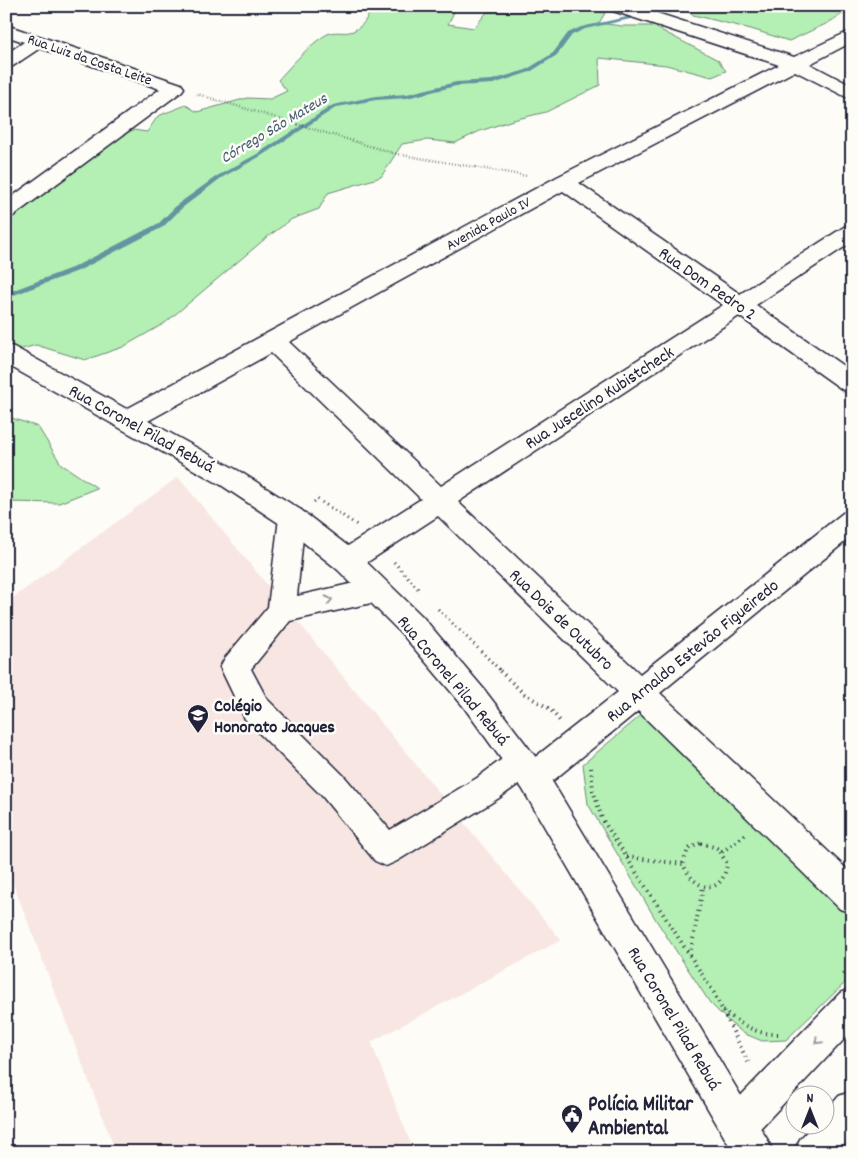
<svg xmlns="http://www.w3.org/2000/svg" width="858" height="1158" font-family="Dekko,sans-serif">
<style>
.built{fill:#f8e6e2}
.green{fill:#b4efb3;stroke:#6b8877}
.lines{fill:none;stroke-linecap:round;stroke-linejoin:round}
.stream{fill:#6395a1;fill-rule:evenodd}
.minor-casing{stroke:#22223b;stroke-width:3}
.major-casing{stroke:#22223b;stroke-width:3}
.path-far2{stroke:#22223b;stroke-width:2.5;stroke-dasharray:0.5 2.5;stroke-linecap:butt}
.path-far1{stroke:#22223b;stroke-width:3;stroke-dasharray:1 4;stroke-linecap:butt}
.path{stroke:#22223b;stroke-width:4;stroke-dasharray:1 4.5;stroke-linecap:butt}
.minor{fill:#fdfcf7;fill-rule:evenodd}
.major{fill:#fdfcf7;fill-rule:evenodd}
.oneway{stroke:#9a9aa2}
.labels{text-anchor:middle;stroke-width:5;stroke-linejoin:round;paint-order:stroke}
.far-street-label{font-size:15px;fill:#22223b;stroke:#fdfcf7}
.far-water-label{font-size:16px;font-style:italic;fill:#435b6e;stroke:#fdfcf7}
.street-label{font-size:18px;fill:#22223b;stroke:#fdfcf7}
.poi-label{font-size:18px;font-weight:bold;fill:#22223b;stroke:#fdfcf7;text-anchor:start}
.near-poi-label{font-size:21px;font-weight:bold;fill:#22223b;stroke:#fdfcf7;text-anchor:start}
</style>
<rect width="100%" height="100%" fill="#fdfcf7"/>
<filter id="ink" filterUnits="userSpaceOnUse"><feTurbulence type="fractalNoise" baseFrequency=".02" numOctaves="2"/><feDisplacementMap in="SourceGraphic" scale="10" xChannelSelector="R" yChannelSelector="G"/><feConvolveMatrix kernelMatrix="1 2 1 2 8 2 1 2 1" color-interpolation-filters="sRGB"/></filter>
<g filter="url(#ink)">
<path class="built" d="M178,477L561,940L371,1042L414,1152H116L6,865V603Z"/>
<g class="green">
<path d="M376,6H439L454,12L448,24L474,28L487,12H521L534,6H580L605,13L599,23L622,26H653L718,60L726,71L712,77L666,65L599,58L600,85L546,112L513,120L480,131L455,143L427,140L402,144L381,177L328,193L319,209L292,219L266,238L165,323L123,347L85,360L36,345L12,352L6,348V217L114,136L133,130L147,132L158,116L186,105L197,112L247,98L270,99L287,91L278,80C290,67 314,39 330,33C337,31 346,34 353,31C367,25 367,13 376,6Z"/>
<path d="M680,6H852V8L828,23L789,41L751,29L693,15Z"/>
<path d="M6,416L38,427L61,464L97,488L59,503L6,502Z"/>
<path d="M645,712L852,915V976L786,1040L762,1041L743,1033L728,1021L710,1003L656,920L588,804L583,764Z"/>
</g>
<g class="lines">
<path class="stream" d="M677,6H689L585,29L572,35L557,55L530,72L493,84L456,86L407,98L376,100L337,107L261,156L221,178L182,208L163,227L78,271L6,298V293L74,267L159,223L178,204L217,176L257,154L333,105L376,96L407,94L456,82L492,80L526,70L553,53L568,33L581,27Z"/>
<g class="minor-casing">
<g id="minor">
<path d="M607,6H635L794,57L852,30V42L810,64L852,86V100L795,71L579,183L740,294L844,227L852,225V242L756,305L852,372V393L843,390L739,316L458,502L640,674L843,513L852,510V536L660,693L852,874V913L840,909L638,711L544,788L533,793L522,788L520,783L499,798L397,861L386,866L375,861L322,796L245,719L220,667L225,658L268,607L279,518L283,510L292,507L301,510L305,518L297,596L376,578L386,582L390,590L386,598L376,602L290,621L251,669L267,699L344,776L390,830L477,778L510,753L521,749L532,753L534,758L618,692L438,516L357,569L347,572L337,569L333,561L337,553L421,499L271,353L137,427L128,429L119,427L116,420L119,413L557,177L779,65L610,10ZM563,191L723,305L441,486L289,342Z"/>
<path d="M6,25L181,84L184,88L181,92L13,216L6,218V201L160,89L40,48L13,66L6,68V54L24,42L6,36Z"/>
<path d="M852,988V1031L751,1138L738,1143L725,1138L720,1125L725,1112L840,993Z"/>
<path d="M852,1091V1137L838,1152H794L800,1139L812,1126H826V1111L839,1096Z"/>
</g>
</g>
<g class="major-casing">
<path id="major" d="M6,345L14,347L239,471L301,510L357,553L422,616L483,688L544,768L767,1139L773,1152H733L522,788L463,706L402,634L337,569L283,526L221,485L6,364Z"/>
</g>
<path class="path-far2" d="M197,94L396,154L527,176"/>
<g class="path-far1">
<path d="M314,502L317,499L357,525"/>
<path d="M394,562L420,591"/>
<path d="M438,609L502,672"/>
</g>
<g class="path">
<path d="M500,671L523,693L550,709L560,721"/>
<path d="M591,768L593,790L602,819L714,993L750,1066"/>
<path d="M701,843L717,848L727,863C723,898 694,891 683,864L688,849Z"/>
<path d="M722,852L745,835"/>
<path d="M627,857L683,864"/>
<path d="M690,955L703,887"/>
<path d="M843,974L852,966"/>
<path d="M723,1010C740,1024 756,1035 779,1034"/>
</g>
<use href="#minor" class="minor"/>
<use href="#major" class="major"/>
</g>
<defs><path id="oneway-chevron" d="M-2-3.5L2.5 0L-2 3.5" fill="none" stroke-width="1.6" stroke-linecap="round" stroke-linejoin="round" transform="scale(1.25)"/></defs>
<g class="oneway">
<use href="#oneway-chevron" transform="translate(329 600) rotate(-12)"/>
<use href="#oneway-chevron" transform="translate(818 1041) rotate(133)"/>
</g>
</g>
<defs>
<g id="school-pin" transform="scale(1.125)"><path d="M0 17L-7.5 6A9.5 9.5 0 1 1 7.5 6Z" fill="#22223b" stroke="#fdfcf7"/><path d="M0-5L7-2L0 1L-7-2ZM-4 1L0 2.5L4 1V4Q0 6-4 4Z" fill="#fff"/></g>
<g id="civic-pin" transform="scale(1.125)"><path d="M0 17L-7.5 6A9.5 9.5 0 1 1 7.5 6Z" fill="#22223b" stroke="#fdfcf7"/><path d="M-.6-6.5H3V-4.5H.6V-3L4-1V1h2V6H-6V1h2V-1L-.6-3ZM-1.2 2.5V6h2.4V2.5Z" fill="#fff"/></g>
</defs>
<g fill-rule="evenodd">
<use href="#school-pin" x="198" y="715"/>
<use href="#civic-pin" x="572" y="1115"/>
</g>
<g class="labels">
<g class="far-street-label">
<text transform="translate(90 59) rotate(19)" y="5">Rua Luiz da Costa Leite</text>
<text transform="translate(488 223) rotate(-29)" y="5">Avenida Paulo IV</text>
</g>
<g class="far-water-label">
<text transform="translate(273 127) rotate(-31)" y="6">Córrego São Mateus</text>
</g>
<g class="street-label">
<text transform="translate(708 283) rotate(35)" y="6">Rua Dom Pedro 2</text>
<text transform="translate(599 397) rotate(-33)" y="6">Rua Juscelino Kubistcheck</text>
<text transform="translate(142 428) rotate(29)" y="6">Rua Coronel Pilad Rebuá</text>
<text transform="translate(562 619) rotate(44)" y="6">Rua Dois de Outubro</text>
<text transform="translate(692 650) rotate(-39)" y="6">Rua Arnaldo Estevão Figueiredo</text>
<text transform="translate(454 680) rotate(50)" y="6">Rua Coronel Pilad Rebuá</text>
<text transform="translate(675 1018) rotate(59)" y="6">Rua Coronel Pilad Rebuá</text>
</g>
<g class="poi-label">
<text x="214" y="711">Colégio<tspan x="214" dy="21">Honorato Jacques</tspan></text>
</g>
<g class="near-poi-label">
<text x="588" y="1110">Polícia Militar<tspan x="588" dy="24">Ambiental</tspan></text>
</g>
</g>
<rect width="858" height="1158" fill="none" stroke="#fdfcf7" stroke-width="25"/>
<rect x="12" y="12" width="833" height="1133" fill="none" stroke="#22223b" stroke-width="2" filter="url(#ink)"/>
<g transform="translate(810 1110)"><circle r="24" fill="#fdfcf7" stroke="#a5a5ac"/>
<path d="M0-4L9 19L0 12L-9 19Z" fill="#22223b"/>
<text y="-8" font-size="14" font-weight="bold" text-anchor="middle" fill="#22223b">N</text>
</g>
</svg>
